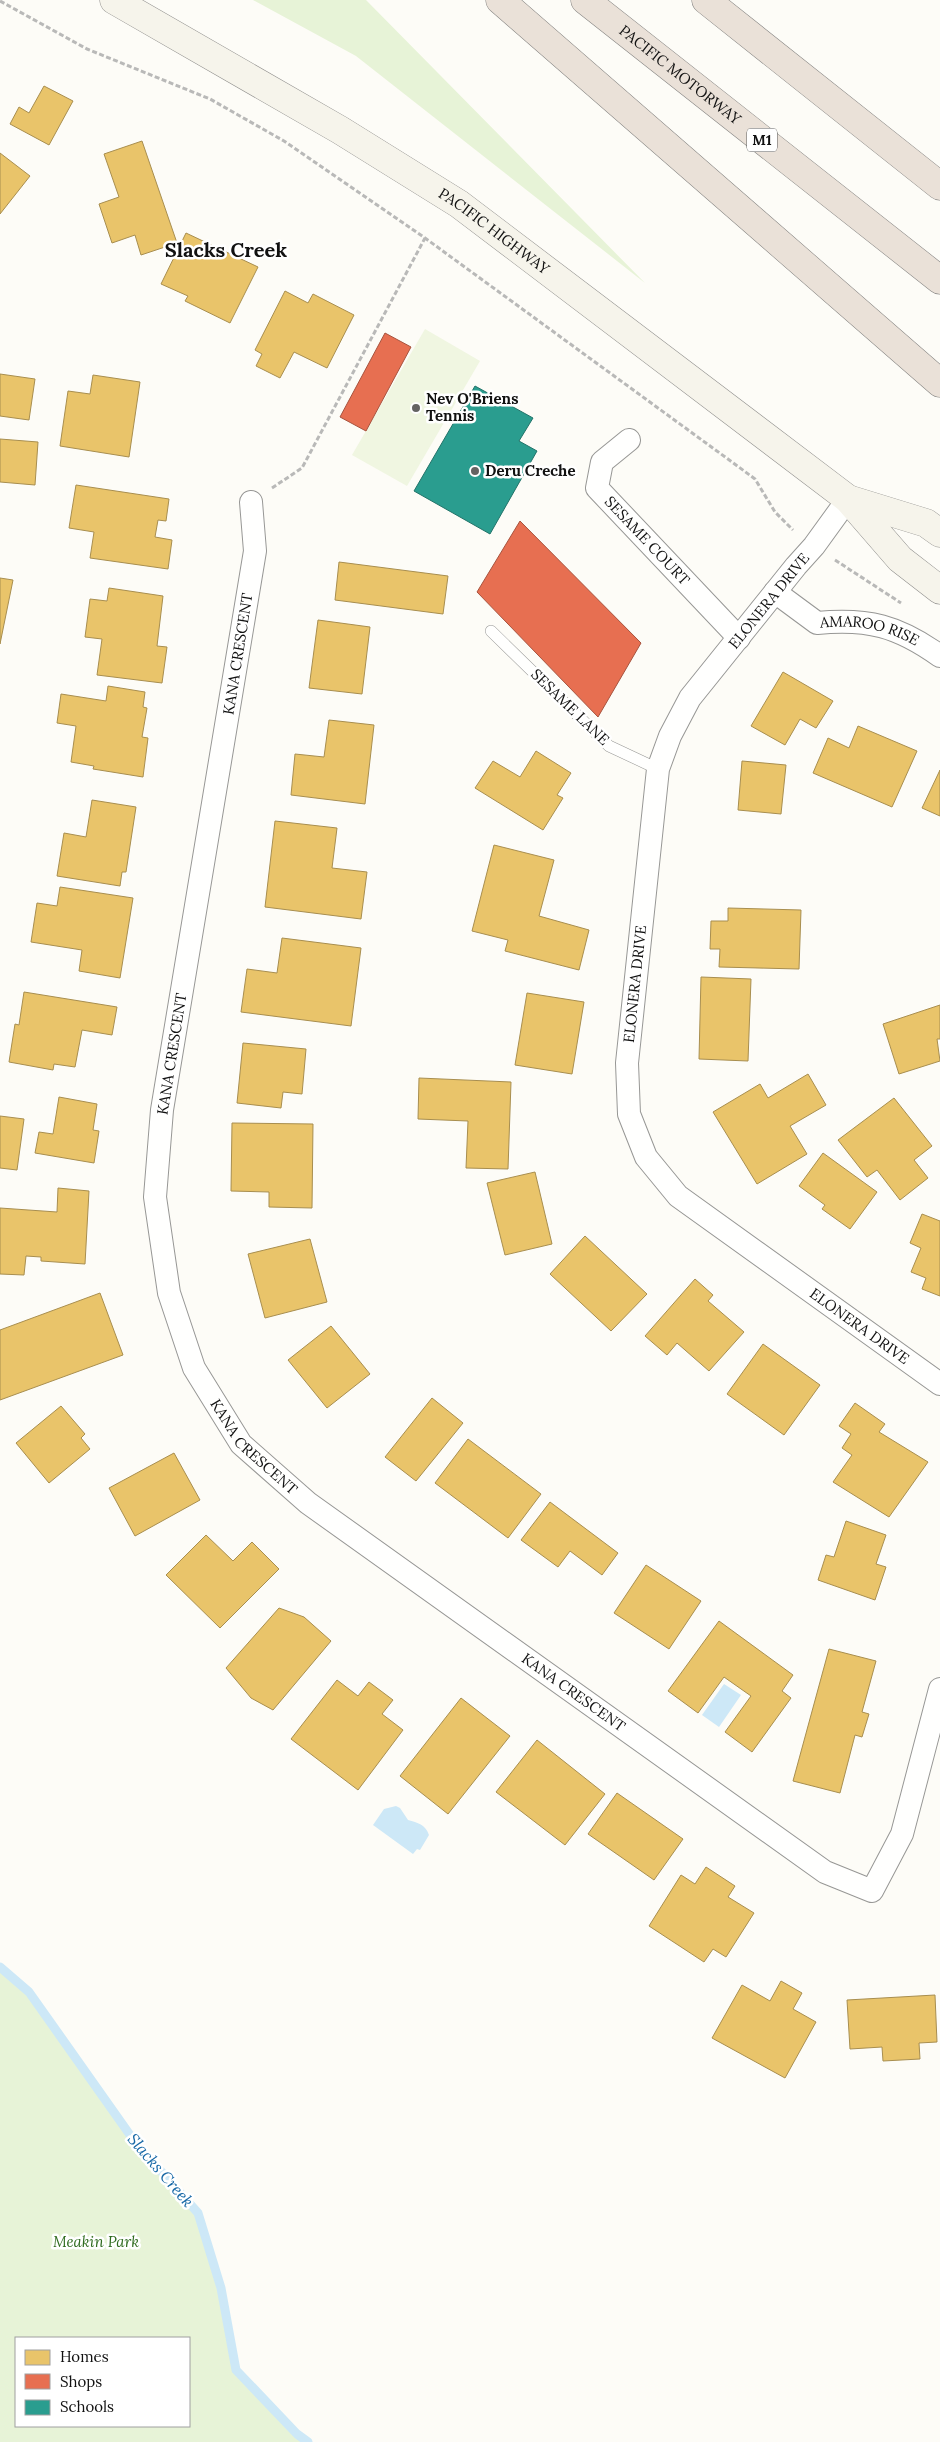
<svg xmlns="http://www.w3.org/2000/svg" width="940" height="2442" font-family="Lora,serif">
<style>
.green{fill:#e7f3d7;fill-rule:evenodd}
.pitch{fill:#f0f6e1}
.water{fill:#cde8f7}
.homes{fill:#e9c46a;stroke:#a88e4f}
.shops{fill:#e76f51;stroke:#a7533e}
.schools{fill:#2a9d8f;stroke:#227369}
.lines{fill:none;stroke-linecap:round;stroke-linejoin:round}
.stream{stroke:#cde8f7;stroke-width:9}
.service-casing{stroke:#979795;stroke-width:12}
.minor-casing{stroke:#979795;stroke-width:24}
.secondary-casing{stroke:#8e8d8b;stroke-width:29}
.motorway-casing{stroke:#858482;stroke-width:29}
.path{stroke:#b9b9b8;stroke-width:3;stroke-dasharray:5 2.5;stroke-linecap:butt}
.service{stroke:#fffffe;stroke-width:11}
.minor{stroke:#fffffe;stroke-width:22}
.secondary{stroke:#f6f4eb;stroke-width:28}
.motorway{stroke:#eae1d8;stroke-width:28}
.poi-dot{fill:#646362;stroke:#fff;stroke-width:2}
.labels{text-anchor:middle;stroke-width:5;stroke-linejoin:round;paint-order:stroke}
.shield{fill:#fff;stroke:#585858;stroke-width:1}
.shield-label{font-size:14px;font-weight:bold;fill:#111}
.street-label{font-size:15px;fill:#111;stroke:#fff}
.poi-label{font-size:15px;font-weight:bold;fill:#111;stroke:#fff;text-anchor:start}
.park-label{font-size:15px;font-style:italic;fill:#2f6b1f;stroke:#fff}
.water-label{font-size:16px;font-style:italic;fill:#1768a6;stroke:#fff}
.district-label{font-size:20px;font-weight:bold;fill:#111;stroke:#fff}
</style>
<rect width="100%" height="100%" fill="#fdfcf7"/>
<g class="green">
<path d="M253,0H366L645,283L356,56Z"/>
<path d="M0,1967L29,1992L135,2142L198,2213L221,2288L236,2370L297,2434L308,2442H0ZM16,2338H189V2426H16Z"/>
</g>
<path class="pitch" d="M425,329L480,361L407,486L352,455Z"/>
<g class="water">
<path d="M724,1684L741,1695L719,1727L702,1715Z"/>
<path d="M396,1806L400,1808L408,1820C418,1823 425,1824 429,1835L420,1850L417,1849L413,1854L373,1825L384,1809Z"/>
</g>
<g class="homes">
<path d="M44,86L73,101L49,145L10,124L19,107L29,113Z"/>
<path d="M142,141L177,243L141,255L135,235L112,243L99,204L119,197L104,154Z"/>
<path d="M0,153L30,176L0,214Z"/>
<path d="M186,233L258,267L230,323L185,301L188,296L161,284Z"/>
<path d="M285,291L308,303L313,294L354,315L327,368L294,352L280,378L256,366L262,354L255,350Z"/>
<path d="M0,374L35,379L29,420L0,416Z"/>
<path d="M93,375L140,382L129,457L60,446L68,391L90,394Z"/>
<path d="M0,439L38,442L35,485L0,482Z"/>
<path d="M76,485L169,499L166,521L158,520L155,537L172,540L168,569L90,558L94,532L69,528Z"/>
<path d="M339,562L448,576L443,614L335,600Z"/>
<path d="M0,578L13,580L0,644Z"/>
<path d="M109,588L163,596L157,646L167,647L162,683L97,675L102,639L85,637L90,599L107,601Z"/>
<path d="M318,620L370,627L362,694L309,688Z"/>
<path d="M783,672L833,701L816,728L800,719L785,745L751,726Z"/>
<path d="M108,686L145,692L143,707L147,708L142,737L148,738L143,777L93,769L94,766L71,762L76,726L57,723L61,694L106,701Z"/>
<path d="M329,720L374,725L365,804L291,795L295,754L324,757Z"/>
<path d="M858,726L917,751L892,807L813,773L828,738L849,748Z"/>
<path d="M536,751L571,773L557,795L563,798L543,830L475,788L493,761L520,777Z"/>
<path d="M742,761L786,765L781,814L738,810Z"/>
<path d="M940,770V816L922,808Z"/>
<path d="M92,800L136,807L126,872H122L120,886L57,876L64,833L86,837Z"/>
<path d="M275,821L337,828L332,868L367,872L361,919L265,907Z"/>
<path d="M494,845L554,860L539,916L589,930L579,970L505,951L508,940L472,931Z"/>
<path d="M60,887L133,898L120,978L79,971L82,950L31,942L37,903L57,906Z"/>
<path d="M728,908L801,910L799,969L719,967L720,949H710L711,921H728Z"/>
<path d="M282,938L361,948L351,1026L241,1012L247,969L277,973Z"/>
<path d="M701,977L751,979L748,1061L699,1059Z"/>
<path d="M24,992L117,1007L112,1035L82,1030L75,1067L54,1064L53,1070L9,1062L15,1024L19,1025Z"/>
<path d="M527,993L584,1002L572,1074L515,1065Z"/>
<path d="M940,1005V1039H937L940,1061L899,1074L883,1024Z"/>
<path d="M243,1043L306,1049L302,1094L283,1092L281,1108L237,1103Z"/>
<path d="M808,1074L826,1105L790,1126L807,1154L757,1184L713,1112L760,1084L768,1098Z"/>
<path d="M419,1078L511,1082L508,1169L466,1168L468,1121L418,1119Z"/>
<path d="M59,1097L97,1104L93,1130L99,1131L94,1163L35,1153L39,1132L53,1134Z"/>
<path d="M894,1098L932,1146L914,1160L928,1178L900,1200L877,1170L867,1177L838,1140Z"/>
<path d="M0,1116L24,1119L17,1170L0,1168Z"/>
<path d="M232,1123L313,1124L312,1208L269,1207V1192L231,1191Z"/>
<path d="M823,1153L877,1192L850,1229L822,1209L825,1205L799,1186Z"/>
<path d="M535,1172L552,1244L505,1255L487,1183Z"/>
<path d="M58,1188L89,1191L85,1264L41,1261V1257L26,1256L24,1275L0,1274V1208L57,1212Z"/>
<path d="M922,1214L940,1221V1296L922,1289L926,1278L911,1272L921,1248L910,1243Z"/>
<path d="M585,1236L647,1294L611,1331L550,1274Z"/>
<path d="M310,1239L327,1302L265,1318L248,1254Z"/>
<path d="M695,1279L713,1295L708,1301L744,1332L709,1371L677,1343L667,1355L645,1336Z"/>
<path d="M100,1293L123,1355L0,1400V1330Z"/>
<path d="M331,1326L370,1374L327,1408L288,1360Z"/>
<path d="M763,1344L820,1385L784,1435L727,1394Z"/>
<path d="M432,1398L463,1423L416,1481L385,1457Z"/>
<path d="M855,1403L885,1424L879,1432L928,1462L889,1517L833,1482L852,1455L842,1448L851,1434L839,1426Z"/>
<path d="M61,1406L85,1434L81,1438L90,1449L49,1483L16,1443Z"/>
<path d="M468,1439L541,1494L508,1538L435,1483Z"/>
<path d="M174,1453L200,1500L135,1536L109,1488Z"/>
<path d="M550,1502L618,1553L602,1575L570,1551L558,1567L521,1540Z"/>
<path d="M846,1521L886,1535L876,1564L886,1567L875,1600L818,1580L826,1555L834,1557Z"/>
<path d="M206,1535L233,1561L252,1542L279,1569L220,1628L166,1575Z"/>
<path d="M646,1565L701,1601L669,1649L614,1613Z"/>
<path d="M279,1608L304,1617L331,1641L273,1710L251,1698L226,1668Z"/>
<path d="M719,1621L793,1675L782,1691L791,1698L752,1752L725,1732L751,1696L724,1677L698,1713L668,1691Z"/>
<path d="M829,1649L876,1661L862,1712L869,1714L862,1737L855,1735L840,1793L793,1781Z"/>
<path d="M337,1680L358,1696L369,1682L393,1700L382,1714L403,1730L358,1790L291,1739Z"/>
<path d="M461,1698L510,1736L448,1814L400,1776Z"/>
<path d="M537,1740L605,1794L565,1845L496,1792Z"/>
<path d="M617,1793L683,1839L654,1880L588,1834Z"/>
<path d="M706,1867L735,1886L728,1897L754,1913L726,1957L713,1949L704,1962L649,1926L681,1875L695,1884Z"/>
<path d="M781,1981L802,1993L793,2009L816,2022L785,2078L712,2038L742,1985L770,2001Z"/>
<path d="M935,1995L937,2042L919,2043L920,2059L883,2061L882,2047L850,2049L847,2000Z"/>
</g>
<g class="shops">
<path d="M385,333L411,347L366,431L340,417Z"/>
<path d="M520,521L641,643L598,717L477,592Z"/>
</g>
<path class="schools" d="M475,386L533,418L519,441L537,451L490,534L414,491Z"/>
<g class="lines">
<path class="stream" d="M0,1967L29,1992L135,2142L198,2213L221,2288L236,2370L297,2434L308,2442"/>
<g class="service-casing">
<path id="service" d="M491,631L609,746L658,769"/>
</g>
<g class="minor-casing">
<g id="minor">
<path id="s1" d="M629,440L602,462L597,488L739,638"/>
<path id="s2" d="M848,499L814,546L796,566L690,698L670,736L658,769L627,1063L629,1114L646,1157L678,1196L940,1384"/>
<path id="s3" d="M251,502L255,551L162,1110L155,1197L169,1293L194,1368L241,1444L308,1503L825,1872L872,1891L902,1834L940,1689"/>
<path id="s4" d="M775,592L817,623C868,618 898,626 940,656"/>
</g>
</g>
<g class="secondary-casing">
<g id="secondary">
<path id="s5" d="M114,0L340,130L459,204L848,499L900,559L940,590"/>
<path d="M848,499L926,523L940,533"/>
</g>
</g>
<g class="motorway-casing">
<g id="motorway">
<path d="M500,0L940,383"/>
<path id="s6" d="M585,0L940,280"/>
<path d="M706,0L940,186"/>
</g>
</g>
<g class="path">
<path d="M0,1L87,49L210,99L284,141L425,238L732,462L755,479L775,512L793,530"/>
<path d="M272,488L302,468L425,238"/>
<path d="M835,560L901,603"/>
</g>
<use href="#service" class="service"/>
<use href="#minor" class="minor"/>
<use href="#secondary" class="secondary"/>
<use href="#motorway" class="motorway"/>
</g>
<g class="poi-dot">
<circle cx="416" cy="408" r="5"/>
<circle cx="475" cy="471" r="5"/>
</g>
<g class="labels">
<rect class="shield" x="747" y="128.5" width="30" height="23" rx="4"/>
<g class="shield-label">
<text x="762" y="145">M1</text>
</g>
<g class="street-label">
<text dy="5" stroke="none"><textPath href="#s6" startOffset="121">PACIFIC MOTORWAY</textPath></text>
<text dy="5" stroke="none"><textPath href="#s5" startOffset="445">PACIFIC HIGHWAY</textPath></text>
<text dy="5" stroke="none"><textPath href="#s1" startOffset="134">SESAME COURT</textPath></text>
<text transform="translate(769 601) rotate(-51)" y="5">ELONERA DRIVE</text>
<text dy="5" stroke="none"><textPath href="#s4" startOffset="106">AMAROO RISE</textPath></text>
<text transform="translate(238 654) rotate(-81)" y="5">KANA CRESCENT</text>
<text transform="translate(570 707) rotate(44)" y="5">SESAME LANE</text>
<text transform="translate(635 984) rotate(-84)" y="5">ELONERA DRIVE</text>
<text transform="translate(172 1054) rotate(-81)" y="5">KANA CRESCENT</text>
<text dy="5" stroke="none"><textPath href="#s2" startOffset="999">ELONERA DRIVE</textPath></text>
<text dy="5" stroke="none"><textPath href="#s3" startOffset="979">KANA CRESCENT</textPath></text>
<text dy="5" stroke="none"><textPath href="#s3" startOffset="1384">KANA CRESCENT</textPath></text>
</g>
<g class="poi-label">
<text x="426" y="404">Nev O'Briens<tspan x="426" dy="17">Tennis</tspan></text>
<text x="485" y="476">Deru Creche</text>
</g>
<g class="park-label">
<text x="96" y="2247">Meakin Park</text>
</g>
<g class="water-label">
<text transform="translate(161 2170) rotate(49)" y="6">Slacks Creek</text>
</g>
<g class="district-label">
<text x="226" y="257">Slacks Creek</text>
</g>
</g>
<rect x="15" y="2337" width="175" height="90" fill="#ffffff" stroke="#a0a0a0"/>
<rect x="25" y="2350" width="25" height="15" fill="#e9c46a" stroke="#a0a0a0"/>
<text x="60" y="2362" font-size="15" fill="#111111">Homes</text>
<rect x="25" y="2374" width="25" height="15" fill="#e76f51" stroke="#a0a0a0"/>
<text x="60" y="2387" font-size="15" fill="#111111">Shops</text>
<rect x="25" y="2400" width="25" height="15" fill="#2a9d8f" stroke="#a0a0a0"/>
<text x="60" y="2412" font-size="15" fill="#111111">Schools</text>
</svg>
